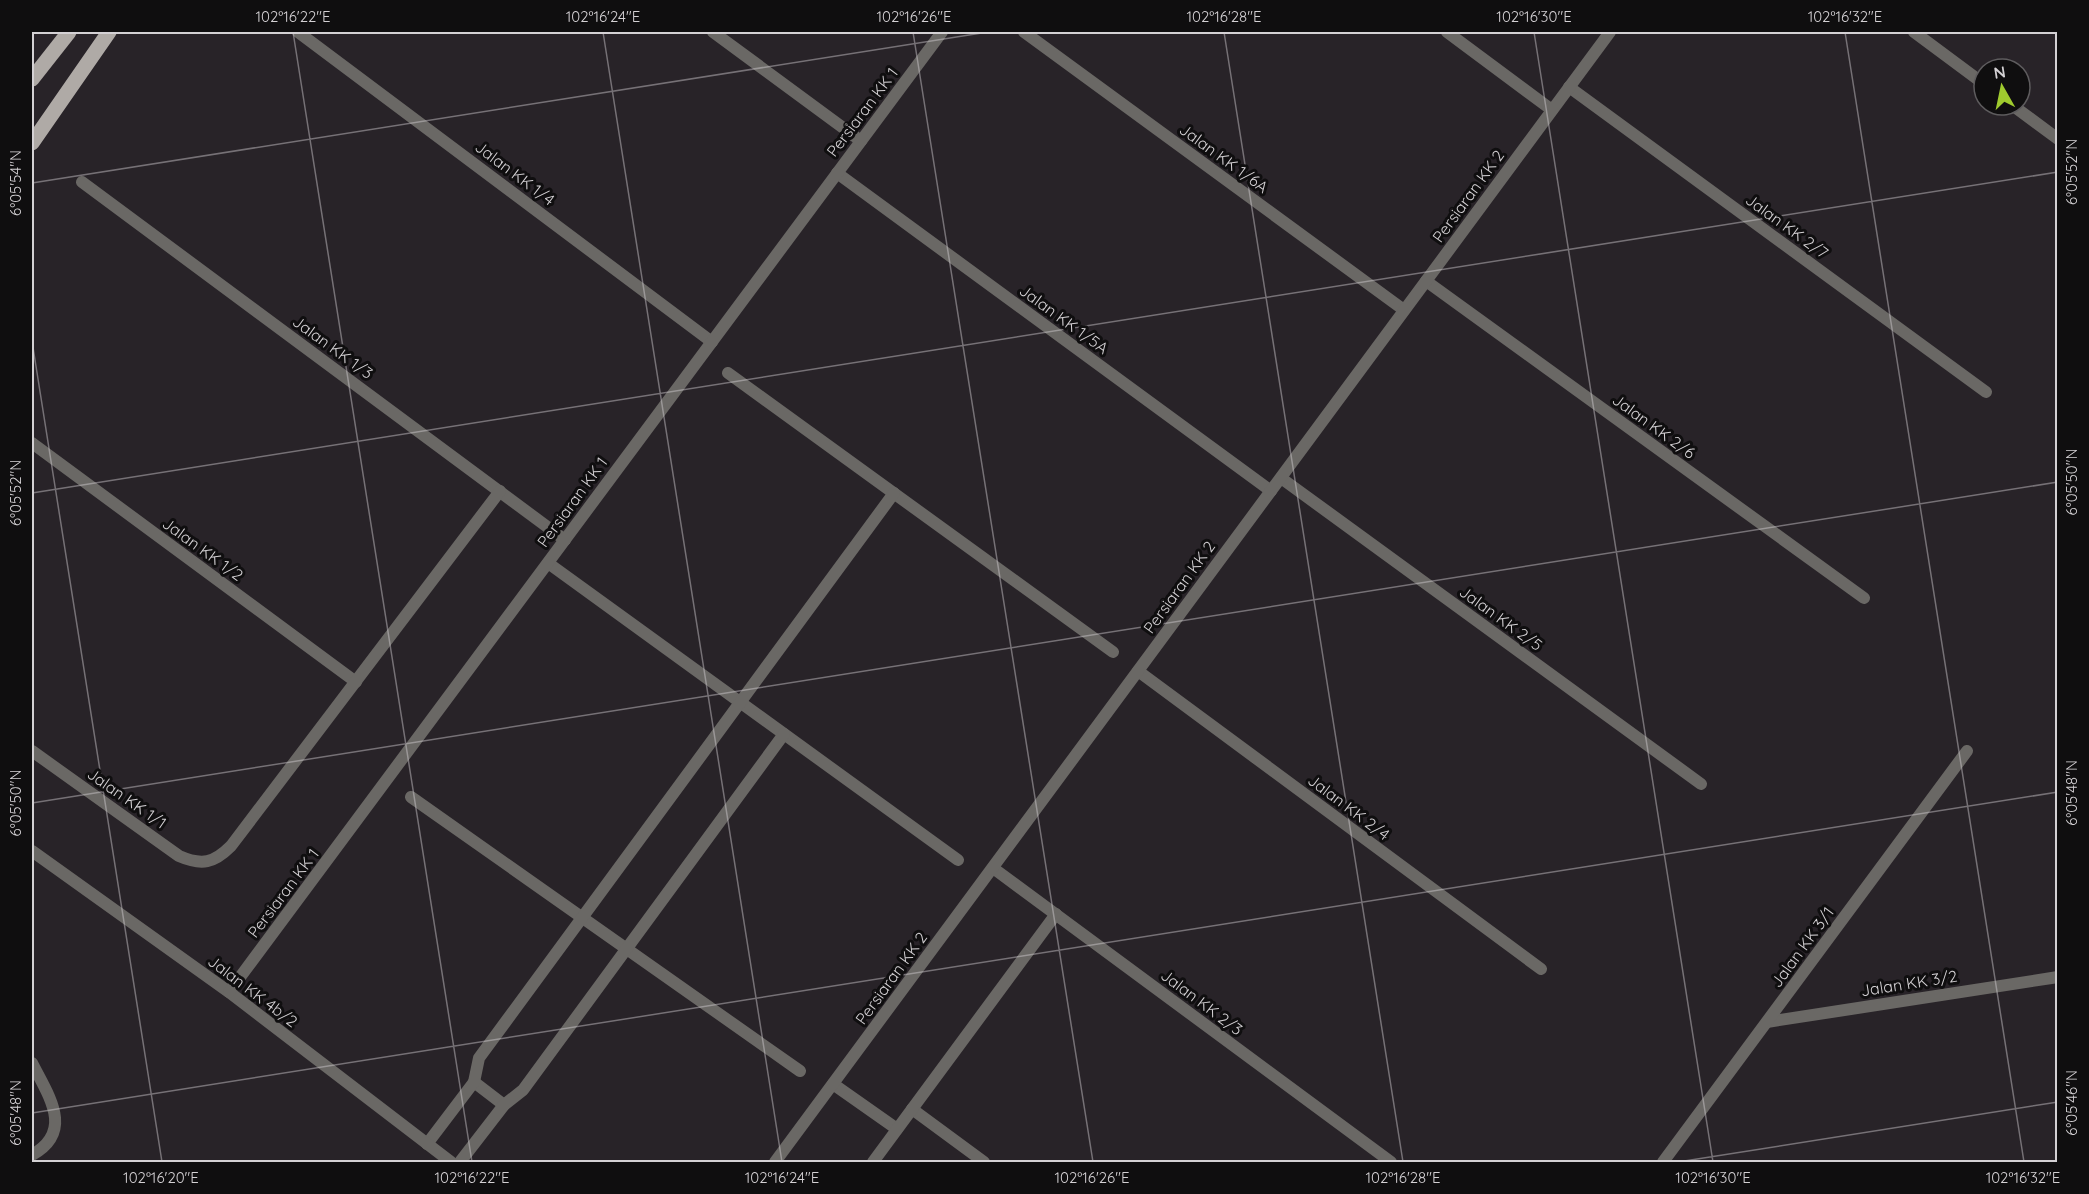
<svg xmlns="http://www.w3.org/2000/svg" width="2089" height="1194" font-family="Quicksand,sans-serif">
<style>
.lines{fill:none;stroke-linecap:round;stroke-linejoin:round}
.service{stroke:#6a6865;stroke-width:12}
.minor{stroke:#6a6865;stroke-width:12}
.primary{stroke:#afaaa6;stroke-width:15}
.ticks{fill:none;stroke:#d4d1d4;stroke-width:1.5;stroke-opacity:0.45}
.labels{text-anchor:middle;stroke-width:6;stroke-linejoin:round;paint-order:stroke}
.street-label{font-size:16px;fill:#d4d1d4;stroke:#0f0e0f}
.neatline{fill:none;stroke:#d4d1d4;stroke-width:2}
.ticks-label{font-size:15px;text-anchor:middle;fill:#d4d1d4}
</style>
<rect width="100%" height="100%" fill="#282328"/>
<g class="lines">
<g class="service">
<path d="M728,373L1113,652"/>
<path d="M548,563L958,860"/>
<path d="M411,797L800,1071"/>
<path d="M32,1063C48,1095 75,1131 32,1155"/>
<path d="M474,1082L504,1105"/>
<path d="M427,1144L474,1082L479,1058L894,493"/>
<path d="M460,1162L504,1105L523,1090L784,734"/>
</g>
<g class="minor">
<path d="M298,32L712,342"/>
<path d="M713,32L861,141"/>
<path d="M1024,32L1404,310"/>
<path d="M1447,32L1552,110"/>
<path d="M1914,32L1984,84"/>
<path d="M1569,87L1986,392"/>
<path d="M2012,105L2058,139"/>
<path d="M837,173L1271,491"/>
<path d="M82,182L565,540"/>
<path d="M1426,281L1864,598"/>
<path d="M32,443L356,682"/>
<path d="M1281,478L1701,784"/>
<path d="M1138,671L1541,969"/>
<path d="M32,751L179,856C202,866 214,863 231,846L500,491"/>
<path d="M32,851L229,992L451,1162"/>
<path d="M993,868L1391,1162"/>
<path d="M229,992L942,32"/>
<path d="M1767,1022L2058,977"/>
<path d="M833,1084L897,1129"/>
<path d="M912,1109L984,1162"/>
<path d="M775,1162L1610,32"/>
<path d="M873,1162L1056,914"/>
<path d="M1663,1162L1967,751"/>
</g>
<g class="primary">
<path d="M32,79L69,32"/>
<path d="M32,143L109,32"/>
</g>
</g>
<path class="ticks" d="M293,32L472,1162M603,32L782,1162M913,32L1093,1162M1224,32L1403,1162M1534,32L1713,1162M1845,32L2024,1162M32,183L988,32M32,341L162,1162M32,493L2058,172M32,803L2058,482M32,1113L2058,792M1678,1162L2058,1102"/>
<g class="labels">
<g class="street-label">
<text transform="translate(862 112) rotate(-53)" y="6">Persiaran KK 1</text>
<text transform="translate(1224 158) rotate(36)" y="6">Jalan KK 1/6A</text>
<text transform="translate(515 173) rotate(37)" y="6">Jalan KK 1/4</text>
<text transform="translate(1468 196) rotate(-54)" y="6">Persiaran KK 2</text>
<text transform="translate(1787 226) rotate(36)" y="6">Jalan KK 2/7</text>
<text transform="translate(1064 319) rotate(36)" y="6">Jalan KK 1/5A</text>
<text transform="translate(333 347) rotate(36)" y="6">Jalan KK 1/3</text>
<text transform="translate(1654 426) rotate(36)" y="6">Jalan KK 2/6</text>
<text transform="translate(572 502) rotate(-54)" y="6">Persiaran KK 1</text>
<text transform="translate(203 549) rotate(36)" y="6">Jalan KK 1/2</text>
<text transform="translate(1179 587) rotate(-54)" y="6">Persiaran KK 2</text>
<text transform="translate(1501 618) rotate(36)" y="6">Jalan KK 2/5</text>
<text transform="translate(127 798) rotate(35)" y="6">Jalan KK 1/1</text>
<text transform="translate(1349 807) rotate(37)" y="6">Jalan KK 2/4</text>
<text transform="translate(283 893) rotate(-53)" y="6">Persiaran KK 1</text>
<text transform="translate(1802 947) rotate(-54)" y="6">Jalan KK 3/1</text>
<text transform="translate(891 978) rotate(-54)" y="6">Persiaran KK 2</text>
<text transform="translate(1909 983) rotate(-9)" y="6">Jalan KK 3/2</text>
<text transform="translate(253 991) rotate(37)" y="6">Jalan KK 4b/2</text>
<text transform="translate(1202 1002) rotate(37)" y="6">Jalan KK 2/3</text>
</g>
</g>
<rect width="2089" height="1194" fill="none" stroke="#0f0e0f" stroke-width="66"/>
<g transform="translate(2002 87) rotate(351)"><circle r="28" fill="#0f0e0f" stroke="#5e5c5e" stroke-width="1.5"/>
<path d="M0-4.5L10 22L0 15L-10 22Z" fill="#9fca2e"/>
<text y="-9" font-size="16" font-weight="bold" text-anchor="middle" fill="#d4d1d4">N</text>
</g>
<rect x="33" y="33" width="2023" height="1128" class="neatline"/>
<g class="ticks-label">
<text x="293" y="22">102°16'22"E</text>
<text x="603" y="22">102°16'24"E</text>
<text x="914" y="22">102°16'26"E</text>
<text x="1224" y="22">102°16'28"E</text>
<text x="1534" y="22">102°16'30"E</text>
<text x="1845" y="22">102°16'32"E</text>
<text transform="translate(2072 172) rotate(-90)" y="5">6°05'52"N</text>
<text transform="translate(16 183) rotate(-90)" y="5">6°05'54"N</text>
<text transform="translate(2072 482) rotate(-90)" y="5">6°05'50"N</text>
<text transform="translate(16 493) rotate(-90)" y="5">6°05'52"N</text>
<text transform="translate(2072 793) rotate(-90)" y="5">6°05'48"N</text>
<text transform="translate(16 803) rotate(-90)" y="5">6°05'50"N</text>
<text transform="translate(2072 1103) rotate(-90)" y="5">6°05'46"N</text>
<text transform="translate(16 1113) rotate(-90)" y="5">6°05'48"N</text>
<text x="161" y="1183">102°16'20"E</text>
<text x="472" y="1183">102°16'22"E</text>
<text x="782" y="1183">102°16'24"E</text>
<text x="1092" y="1183">102°16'26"E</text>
<text x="1403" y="1183">102°16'28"E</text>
<text x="1713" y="1183">102°16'30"E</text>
<text x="2023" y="1183">102°16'32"E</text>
</g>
</svg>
